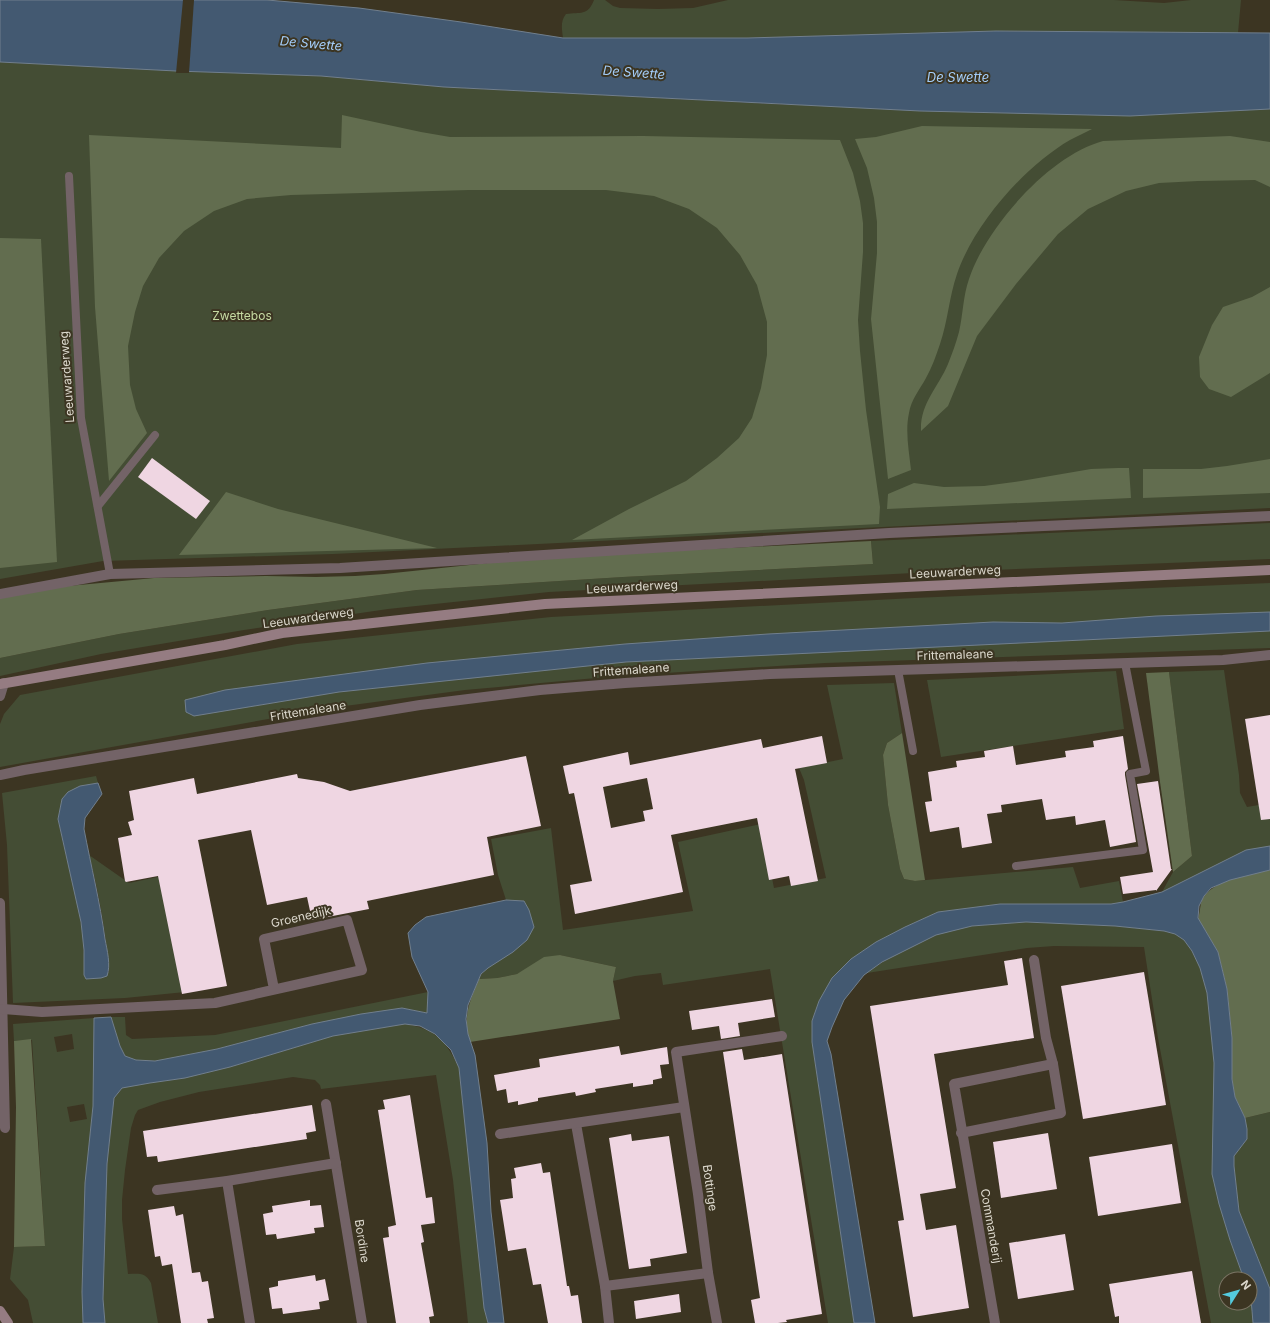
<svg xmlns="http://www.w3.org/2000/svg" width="1270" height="1323" font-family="Inter,sans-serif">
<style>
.green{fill:#444d34;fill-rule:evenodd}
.forest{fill:#626d4f}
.water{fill:#435971;stroke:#717f8d}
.pier{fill:#3c3522}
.building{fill:#efd6e2;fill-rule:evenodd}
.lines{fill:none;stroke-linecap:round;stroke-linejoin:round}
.lane{stroke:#736367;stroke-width:8}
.street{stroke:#736367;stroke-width:10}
.secondary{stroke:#957c82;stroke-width:10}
.labels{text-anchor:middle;stroke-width:4;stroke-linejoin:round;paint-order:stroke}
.park-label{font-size:12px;fill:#c6daa2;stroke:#3c3522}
.street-label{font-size:12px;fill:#dcd8cd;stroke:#3c3522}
.water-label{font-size:13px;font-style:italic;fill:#a4cefb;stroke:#3c3522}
</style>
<rect width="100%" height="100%" fill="#3c3522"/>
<g class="green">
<path d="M594,0H605L613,6L620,8L658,9L693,8L728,0H1114L1164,3L1191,0H1241L1238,33L996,31L747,38H563C562,30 560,21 566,14C580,12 588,16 594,0Z"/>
<path d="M0,62L100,67L196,69L224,72L321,76L444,87L793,105L1106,102L1270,97V508L333,554L103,561L0,579Z"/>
<path d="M1270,523V559L913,573L549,592L388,609L244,630L101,654L0,676V658L119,634L268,610L417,590L623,577L873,564L871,541Z"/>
<path d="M1270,583V648L825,663L618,676L465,690L330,708L0,767V724L4,714L20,695L297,644L551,617L914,598Z"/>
<path d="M1224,670L1239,775L1240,793L1247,807L1270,803V846L1246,850L1162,892L1173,872L1192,856L1169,672Z"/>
<path d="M1116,671L1124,729L941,757L927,680Z"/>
<path d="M894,683L902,733L887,743L883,755L888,805L900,869L904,879L915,881L1073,867L1080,888L1119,881L1123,902L1111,904H1000L938,912L905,927L876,942L819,1001L812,1021V1042L854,1323H828L770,969L663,985L661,973L635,976L613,981L616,967L560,955L517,974L497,978L479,979C484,966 502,959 513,952L524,901L506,900L498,875L491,839L551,828L563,930L693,911L678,842L761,824L774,888L826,878L804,780L799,768L843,759L827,685Z"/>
<path d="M96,776L98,783L80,786L58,819C68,871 87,922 84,975L109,972C106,933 99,893 89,855L129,883L172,874L195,991L125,998L13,1003L7,845L2,793Z"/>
<path d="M1026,922L1115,926L1164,931L1175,934L1184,940L1192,951L1200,968L1207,993L1214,1063L1212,1174L1230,1240L1244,1279H1226V1303H1250V1294L1252,1300L1253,1323H1211L1158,1038L1144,947L1054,946L1027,948L867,973C897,951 935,930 973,926C991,924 1008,923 1026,922Z"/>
<path d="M428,992L427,1013L402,1008L312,1024L217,1049L155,1061L136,1060L125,1056L120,1046L111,1017H125L126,1035L132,1039L215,1035Z"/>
<path d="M94,1018L93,1106L85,1183L82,1292L83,1323H33L28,1300L10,1279L14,1247L45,1246L32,1040L14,1041L13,1024ZM72,1034L74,1049L57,1052L54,1037ZM84,1104L87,1119L70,1122L67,1107Z"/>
<path d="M405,1024C436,1029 446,1041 459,1068L484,1308L488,1323H468L453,1180L436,1075L321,1089L320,1085L315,1080L293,1077L199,1092L160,1102L138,1110L135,1115L131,1128L125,1170L122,1200V1219L128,1274C139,1274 145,1272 151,1283L158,1323H105L103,1299L107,1164L114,1098L122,1088L230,1067L333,1036Z"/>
<path d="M1270,1112V1289L1239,1211L1234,1166V1156L1247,1139V1129L1245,1118Z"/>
</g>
<g class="forest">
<path d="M342,115L421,132L450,137L643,136L840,140L853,173L860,201L863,223V252L858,320L860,351L866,410L880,507L879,524L572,540L629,509L686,481L717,458L739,438L752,418L761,388L767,355V322L757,285L740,255L717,228L689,209L654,196L606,190H469L291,195L247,199L214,211L184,231L159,258L143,286L135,312L128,346L130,385L136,409L147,433L109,481L95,307L89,135L341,148Z"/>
<path d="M922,126L1092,129C1085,133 1077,136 1070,140C1025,166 974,224 957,274C949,297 948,321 940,344C936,356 932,367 926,378C920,389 911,400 909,413C905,431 909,451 911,470L888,479L871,319L877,253V222L874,198L867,168L855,139L876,137Z"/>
<path d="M1230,136L1270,142V187L1255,180L1198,181L1159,183L1126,191L1088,209L1058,234L1016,284L977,336L948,406L921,431C920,403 938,388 948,364C952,354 956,343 959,332C963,315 963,296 969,279C986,227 1050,155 1103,141Z"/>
<path d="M0,238L41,239L57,562L0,568Z"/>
<path d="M1270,287V373L1231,397L1209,389L1200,377L1199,357L1212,325L1223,307L1252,297Z"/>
<path d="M1270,459V493L1143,498V469H1201L1227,466Z"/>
<path d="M1118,468H1129L1131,498L887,509L888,494L914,483L944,487L984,486L1021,481L1091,469Z"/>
<path d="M226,492L278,509L437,548L179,555Z"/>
<path d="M871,541L873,564L623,577L417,590L268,610L119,634L0,658V597L47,588L154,578L266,576L316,577L355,576L384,574L547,557Z"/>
<path d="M1169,672L1192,856L1173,872L1160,782L1146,673Z"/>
<path d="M902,733L925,880L915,881L904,879L900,869L888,805L883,755L887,743Z"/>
<path d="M1270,870V1112L1245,1118L1235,1097L1232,1079V1038L1227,989L1218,952L1198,919C1200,913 1200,905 1202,900C1213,879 1249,875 1270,870Z"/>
<path d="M560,955L616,967L613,981L620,1019L470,1042C462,1017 470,1001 479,979L497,978L517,974L544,957Z"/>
<path d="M31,1039L45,1246L14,1247L16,1107L14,1041Z"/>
</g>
<g class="water">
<path d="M0,0H267L359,8L461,22L563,38H747L996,31L1270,33V109L1130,116L920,111L444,87L321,76L176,71L0,62Z"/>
<path d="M1270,612V631L626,662L339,692L194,716L186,712L185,700L225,690L427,663L625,644L768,634L993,622L1062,623L1156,616Z"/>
<path d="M98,783L102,794L85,818L84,829C91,866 100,902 105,939C107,950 111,965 107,976L101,978L86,979L84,975V950L81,922L58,819L62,799L68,792L80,786Z"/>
<path d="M1270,846V870L1230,880L1211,888L1204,896L1199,906L1198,918L1218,952L1227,989L1232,1038V1079L1235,1097L1245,1118L1247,1129V1139L1234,1156V1166L1239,1211L1270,1289V1323H1253C1252,1308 1250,1294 1250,1279H1244L1230,1240L1219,1204L1212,1174L1214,1063L1207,993L1200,968L1192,951L1184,940L1175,934L1164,931L1115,926L1026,922L972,926L936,935L882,962L864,975L844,1000L832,1027L827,1041L831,1054L875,1323H854L812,1042V1021L819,1001L832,978L851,959L876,942L905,927L938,912L1000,904H1111L1123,902L1162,892L1246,850Z"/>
<path d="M506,900L524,901L529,910L534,927L527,940L513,952L488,968L481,974L468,1005L466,1019L468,1034L475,1055L487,1143L491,1212L504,1323H488L484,1308L459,1068L451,1050L435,1034L420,1026L405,1024L333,1036L230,1067L185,1078L150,1083L122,1088L114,1098L107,1164L103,1299L105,1323H83L82,1292L85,1183L93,1106L94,1018L111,1017L120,1046L125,1056L136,1060L155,1061L217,1049L312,1024L361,1014L402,1008L427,1013L428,992L412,957L408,933L415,925L426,917Z"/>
</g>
<path class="pier" d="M183,0H194L189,73H176Z"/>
<g class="building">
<path d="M152,458L210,501L196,519L138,477Z"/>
<path d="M1270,715V819L1261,820L1245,719Z"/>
<path d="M822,736L827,763L795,769L818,881L791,886L789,876L769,880L757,818L671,835L683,892L575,914L570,885L592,881L574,793L569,794L563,766L628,752L630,765L761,739L763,748ZM647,778L653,809L643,811L645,821L611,828L603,787Z"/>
<path d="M1123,736L1128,769L1125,772V775L1136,842L1110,847L1105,820L1076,825L1075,816L1046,820L1042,799L1001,805L1002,812L987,814L992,843L962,848L959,827L930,832L925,802L932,801L928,772L957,767L956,761L985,757L984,751L1013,746L1016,765L1066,757L1065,751L1094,747L1093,741Z"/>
<path d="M526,756L541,826L487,837L494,875L367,901L369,909L312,920L307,897L267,905L251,830L198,840L227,986L182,994L158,876L126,882L125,881L118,838L132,835L128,822L134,820L129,791L194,778L197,794L297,774L298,778L324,782L350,791Z"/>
<path d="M1158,781L1171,869H1172L1156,891V890L1123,894L1120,877L1153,872L1137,784Z"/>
<path d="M1022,958L1034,1038L934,1054L956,1188L920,1194L926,1230L956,1225L969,1308L913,1317L898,1221L904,1220L870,1006L1008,985L1004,961Z"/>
<path d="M1144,972L1166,1105L1083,1119L1061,986Z"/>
<path d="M772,999L775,1017L738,1023L740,1036L721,1039L719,1026L692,1030L689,1011Z"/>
<path d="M619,1046L621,1055L667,1047L669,1064L660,1065L662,1078L653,1080V1084L633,1087V1083L595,1089L596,1092L576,1096L575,1092L538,1098V1101L518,1105V1101L508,1103L506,1089L497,1091L494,1075L540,1067L539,1059Z"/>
<path d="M742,1049L744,1060L782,1054L822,1314L786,1320L787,1322L778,1323H755L751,1300L760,1298L723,1052Z"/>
<path d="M410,1095L426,1198L432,1197L435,1223L421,1225L424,1242L421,1243L434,1316L429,1317L430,1323H396L383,1238L389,1237L388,1227L396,1225L378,1110L385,1109L383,1100Z"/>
<path d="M312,1105L316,1131L306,1133L307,1139L158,1162L157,1156L147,1157L143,1131Z"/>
<path d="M1048,1133L1057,1189L1001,1198L993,1142Z"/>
<path d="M631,1134L632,1141L669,1136L687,1253L650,1259L651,1266L629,1269L609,1138Z"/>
<path d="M1172,1144L1181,1203L1098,1216L1089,1157Z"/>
<path d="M541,1163L543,1173L550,1172L567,1286H569L571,1296L578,1295L582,1323H548L541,1284L533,1285L526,1248L508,1251L500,1200L513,1198L511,1179L516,1178L514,1168Z"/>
<path d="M310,1200V1206L321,1205L324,1227L314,1228L315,1233L277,1239L276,1234L266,1235L263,1214L273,1212L272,1206Z"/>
<path d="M174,1206L176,1216L183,1214L192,1273L200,1272L202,1282L208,1281L214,1318L207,1319L208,1323H181L172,1264L162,1266L160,1256L155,1257L148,1210Z"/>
<path d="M1065,1234L1074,1290L1018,1299L1009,1243Z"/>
<path d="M1192,1271L1201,1323H1119V1316L1115,1317L1109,1284Z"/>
<path d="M315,1275L316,1281L325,1279L329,1300L319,1302L320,1309L283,1314L282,1308L272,1309L269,1288L278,1286V1281Z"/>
<path d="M679,1294L681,1312L636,1319L634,1301Z"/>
</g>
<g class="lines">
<g class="lane">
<path d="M69,176L81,418L110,574"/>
<path d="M98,506L155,435"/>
<path d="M898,670L913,751"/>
<path d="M1016,866L1143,850L1130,774L1146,771L1125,663"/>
</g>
<g class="street">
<path d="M0,594L110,574L340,568L889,533L1270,516"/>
<path d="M0,696L4,683"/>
<path d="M0,775L24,770L420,705L540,690L625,683L770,674L1223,660L1270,655"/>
<path d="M0,903L5,1128"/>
<path d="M3,1009L42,1012L215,1003L362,970L347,920L264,939L274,989"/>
<path d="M326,1104L362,1323"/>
<path d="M576,1124L605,1286L609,1323"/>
<path d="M961,1133L1061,1113L1053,1064L1046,1038L1034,960"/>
<path d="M500,1134L684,1107"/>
<path d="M227,1181L250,1323"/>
<path d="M157,1190L227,1181L336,1163"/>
<path d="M605,1286L708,1273"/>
<path d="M717,1323L708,1273L698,1194L676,1052L782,1036"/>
<path d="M995,1323L954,1084L1053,1064"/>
</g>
<g class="secondary">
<path d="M0,684L225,645L282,633L545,604L1270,570"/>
<path d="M0,1311L8,1323"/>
</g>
</g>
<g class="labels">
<g class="park-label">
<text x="242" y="320">Zwettebos</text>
</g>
<g class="street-label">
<text transform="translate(67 377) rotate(-94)" y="4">Leeuwarderweg</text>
<text transform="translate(955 572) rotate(-3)" y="4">Leeuwarderweg</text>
<text transform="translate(632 587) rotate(-3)" y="4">Leeuwarderweg</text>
<text transform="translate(308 618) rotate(-8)" y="4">Leeuwarderweg</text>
<text transform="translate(955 655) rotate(-2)" y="4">Frittemaleane</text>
<text transform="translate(631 670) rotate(-4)" y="4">Frittemaleane</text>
<text transform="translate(308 711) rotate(-9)" y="4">Frittemaleane</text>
<text transform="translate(301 917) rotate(-13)" y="4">Groenedijk</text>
<text transform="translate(710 1188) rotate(82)" y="4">Bottinge</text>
<text transform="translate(991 1226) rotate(80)" y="4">Commanderij</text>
<text transform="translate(362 1241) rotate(81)" y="4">Bordine</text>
</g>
<g class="water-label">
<text transform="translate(311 43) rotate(5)" y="5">De Swette</text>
<text transform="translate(634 72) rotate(4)" y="5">De Swette</text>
<text x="958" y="82">De Swette</text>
</g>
</g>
<g transform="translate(1238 1291) rotate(53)"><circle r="19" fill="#3c3522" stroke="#7c7666"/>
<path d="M0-3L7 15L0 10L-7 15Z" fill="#54cade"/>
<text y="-6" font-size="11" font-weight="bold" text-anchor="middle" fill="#dcd8cd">N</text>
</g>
</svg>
